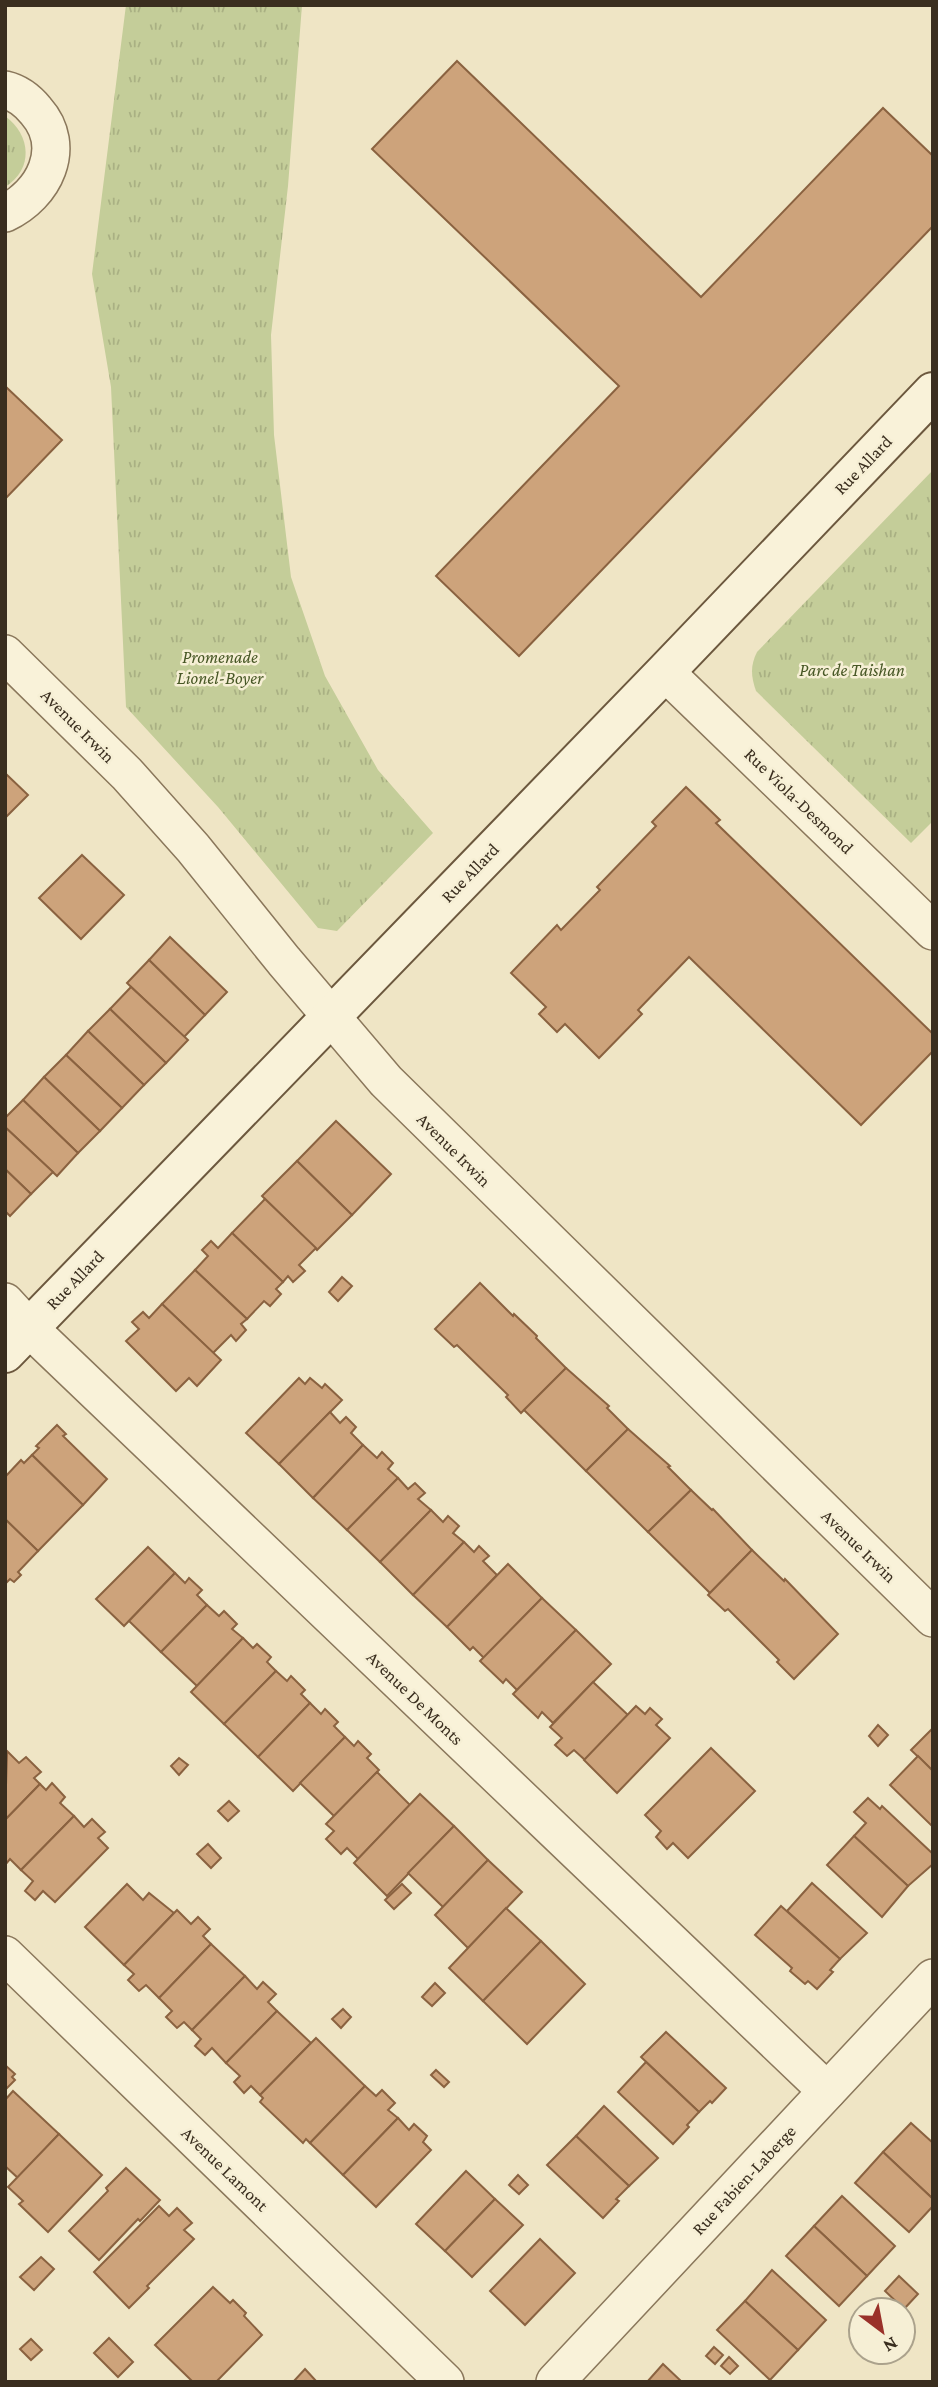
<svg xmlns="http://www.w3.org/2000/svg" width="938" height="2387" font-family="'Crimson Pro',serif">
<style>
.grass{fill:url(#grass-tufts)}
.building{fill:#cda37b;stroke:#8a6240;stroke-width:2}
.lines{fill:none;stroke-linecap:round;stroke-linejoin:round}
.street-casing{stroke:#8a775b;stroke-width:40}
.secondary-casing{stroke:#6c583e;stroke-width:42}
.street{stroke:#f9f2d9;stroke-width:37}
.secondary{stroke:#f9f2d9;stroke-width:38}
.labels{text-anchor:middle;stroke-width:5;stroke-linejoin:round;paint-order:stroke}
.street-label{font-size:18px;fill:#3a2e1f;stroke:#f6efd5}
.park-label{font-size:18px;font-style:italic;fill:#475725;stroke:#f6efd5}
</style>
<defs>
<pattern id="grass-tufts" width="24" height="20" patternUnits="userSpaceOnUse" patternTransform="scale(1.75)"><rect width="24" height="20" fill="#c4cd99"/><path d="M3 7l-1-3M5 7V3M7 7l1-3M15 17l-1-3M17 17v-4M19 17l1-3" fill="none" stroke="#a9b083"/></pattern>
</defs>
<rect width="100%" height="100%" fill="#efe5c5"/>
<g class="grass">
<path d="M126,5H302L288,186L271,335L274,435L291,577L325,676L378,770L433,833L337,931L318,928L218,807L126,707L111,387L92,274Z"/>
<path d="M5,116C31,135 34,169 5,187Z"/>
<path d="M933,470V821L911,843L756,691C751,676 750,666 757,652Z"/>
</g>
<g class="building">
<path d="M457,61L701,297L883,108L933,156V226L519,656L436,576L619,386L372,149Z"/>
<path d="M5,386L62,440L5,499Z"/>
<path d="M5,773L28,795L5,818Z"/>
<path d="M686,787L720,820L716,823L933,1034V1051L861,1125L689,957L638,1010L642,1014L599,1058L565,1024L557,1032L539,1014L546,1007L511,973L557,925L561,930L600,890L597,887L656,826L652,822Z"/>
<path d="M82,855L124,895L81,939L39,898Z"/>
<path d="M170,937L227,992L205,1015L149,960Z"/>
<path d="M149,960L205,1015L184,1037L127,983Z"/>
<path d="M131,987L188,1040L166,1063L110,1009Z"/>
<path d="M110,1009L166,1063L144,1085L88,1031Z"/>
<path d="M88,1031L144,1085L122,1108L66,1055Z"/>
<path d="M66,1055L122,1108L100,1131L44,1077Z"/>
<path d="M44,1077L100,1131L78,1153L23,1100Z"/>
<path d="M23,1100L78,1153L57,1176L5,1127V1118Z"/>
<path d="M336,1121L391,1174L352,1215L297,1161Z"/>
<path d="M5,1127L53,1172L31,1194L5,1169Z"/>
<path d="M297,1161L352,1215L317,1250L262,1196Z"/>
<path d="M5,1169L31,1194L10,1216L5,1211Z"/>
<path d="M265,1199L316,1248L299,1265L305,1271L293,1282L288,1276L283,1282L232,1233Z"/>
<path d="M232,1233L283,1282L276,1289L281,1294L270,1306L264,1301L247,1319L195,1270L208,1256L202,1250L211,1241L218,1248Z"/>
<path d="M195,1270L247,1319L241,1324L246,1330L236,1341L231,1335L213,1353L162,1304Z"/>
<path d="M342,1277L352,1286L338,1301L329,1292Z"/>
<path d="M480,1283L513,1316L514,1314L537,1336L536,1338L566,1368L521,1413L506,1397L508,1395L457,1345L454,1347L435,1329Z"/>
<path d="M162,1304L221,1360L197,1386L189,1378L176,1391L126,1341L139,1329L132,1322L143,1312L149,1318Z"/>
<path d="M566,1368L609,1406L607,1408L628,1429L586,1471L524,1410Z"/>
<path d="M299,1378L305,1384L310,1378L322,1388L325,1384L342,1400L279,1464L246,1433Z"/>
<path d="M330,1412L340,1423L346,1417L356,1427L351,1433L363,1445L313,1498L279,1464Z"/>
<path d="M57,1425L66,1434L63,1436L107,1479L83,1505L32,1455L39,1448L36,1446Z"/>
<path d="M628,1429L670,1466L668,1467L691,1490L648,1532L586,1471Z"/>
<path d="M363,1445L377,1458L382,1452L393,1463L388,1469L398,1478L347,1530L313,1498Z"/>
<path d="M32,1455L83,1505L38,1551L5,1519V1477L21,1460L24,1463Z"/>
<path d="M398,1478L408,1489L415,1483L425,1493L418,1499L431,1510L380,1562L347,1530Z"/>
<path d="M691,1490L712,1510L713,1509L752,1550L710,1593L648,1532Z"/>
<path d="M431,1510L443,1522L448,1516L459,1526L453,1533L464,1542L413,1595L380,1562Z"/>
<path d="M5,1519L38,1551L18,1572L21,1575L14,1582L10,1579L5,1584Z"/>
<path d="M464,1542L474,1552L479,1546L489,1556L483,1561L497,1575L447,1627L413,1595Z"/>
<path d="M148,1547L175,1573L124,1626L96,1599Z"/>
<path d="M752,1550L784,1581L785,1579L838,1634L794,1679L777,1662L779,1660L728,1609L725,1611L708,1595Z"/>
<path d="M508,1564L542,1598L484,1658L473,1647L470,1650L447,1627Z"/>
<path d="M175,1573L185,1583L189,1578L202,1590L197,1595L207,1605L161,1652L129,1621Z"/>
<path d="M542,1598L576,1630L517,1690L506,1679L503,1683L480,1661Z"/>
<path d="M207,1605L219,1616L224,1611L237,1624L232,1629L243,1638L197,1686L161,1652Z"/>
<path d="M576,1630L611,1664L553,1723L542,1712L538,1718L513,1694Z"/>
<path d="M243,1638L253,1648L257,1644L271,1657L267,1662L276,1671L224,1724L191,1692Z"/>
<path d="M276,1671L287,1681L291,1676L305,1690L301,1694L310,1703L258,1757L224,1724Z"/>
<path d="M593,1682L628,1715L585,1760L574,1750L567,1756L555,1745L562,1738L550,1727Z"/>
<path d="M310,1703L321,1714L325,1709L338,1722L334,1726L345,1737L293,1791L258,1757Z"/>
<path d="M636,1706L645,1714L650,1708L662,1719L656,1725L670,1738L617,1793L584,1760Z"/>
<path d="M878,1725L888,1735L878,1746L869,1736Z"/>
<path d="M933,1728V1771L911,1750Z"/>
<path d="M345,1737L354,1746L358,1741L371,1754L367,1758L379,1770L334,1816L300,1783Z"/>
<path d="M711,1748L755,1791L688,1858L673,1843L667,1849L656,1837L661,1831L645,1815Z"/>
<path d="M7,1751L19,1763L26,1757L41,1772L34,1778L40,1784L5,1820Z"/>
<path d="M918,1756L933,1771V1827L890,1785Z"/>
<path d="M179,1758L188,1765L179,1775L171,1766Z"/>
<path d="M377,1772L410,1805L358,1859L347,1848L341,1854L326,1839L334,1831L326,1824Z"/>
<path d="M52,1783L65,1797L60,1803L74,1816L21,1870L10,1859L5,1865V1820L40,1784L46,1790Z"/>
<path d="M420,1794L454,1826L387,1896L354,1863Z"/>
<path d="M868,1798L880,1809L882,1806L933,1854V1864L908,1886L854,1836L866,1823L854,1812Z"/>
<path d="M229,1801L239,1811L228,1821L218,1811Z"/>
<path d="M74,1816L84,1827L92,1819L105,1832L98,1838L108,1848L55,1902L43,1891L35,1900L25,1891L33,1881L21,1870Z"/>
<path d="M454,1826L488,1860L443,1907L408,1873Z"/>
<path d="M854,1836L908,1886L882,1917L827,1865Z"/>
<path d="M208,1844L221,1858L211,1868L197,1854Z"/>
<path d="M488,1860L522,1892L468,1948L435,1915Z"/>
<path d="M812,1883L867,1933L840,1959L787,1911Z"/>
<path d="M127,1884L143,1900L149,1893L174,1913L124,1965L85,1927Z"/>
<path d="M402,1884L411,1893L394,1909L385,1900Z"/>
<path d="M781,1906L840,1959L830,1970L833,1972L817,1989L808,1981L805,1984L790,1971L792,1968L755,1935Z"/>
<path d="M506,1908L541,1941L483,2001L449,1968Z"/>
<path d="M177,1910L191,1924L198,1917L210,1929L203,1936L211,1944L159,1998L146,1985L139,1991L128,1980L134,1974L124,1965Z"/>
<path d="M541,1941L585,1984L527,2044L483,2001Z"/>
<path d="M211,1944L245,1976L192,2030L184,2022L177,2028L166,2017L172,2011L159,1998Z"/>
<path d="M245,1976L257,1989L263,1982L276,1994L268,2002L277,2011L226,2063L212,2048L205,2055L195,2046L201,2039L192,2030Z"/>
<path d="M435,1983L445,1993L432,2006L422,1997Z"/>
<path d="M343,2009L351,2017L341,2028L332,2019Z"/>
<path d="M277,2011L311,2043L260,2095L251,2086L244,2093L234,2082L240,2076L226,2063Z"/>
<path d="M666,2032L726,2088L712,2103L710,2101L699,2112L641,2057Z"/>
<path d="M316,2038L365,2086L310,2143L306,2139L303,2143L260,2102L263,2098L260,2095Z"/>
<path d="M646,2062L699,2112L687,2125L689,2127L673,2144L618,2092Z"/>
<path d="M5,2065L15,2074L12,2077L15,2080L5,2090Z"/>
<path d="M436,2070L449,2082L444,2087L431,2075Z"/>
<path d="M365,2086L376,2096L382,2090L395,2103L388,2110L398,2118L343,2175L310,2143Z"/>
<path d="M13,2091L59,2134L18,2178L5,2166V2100Z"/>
<path d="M604,2106L658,2158L629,2186L576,2136Z"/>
<path d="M398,2118L409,2130L414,2124L427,2136L423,2142L431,2150L376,2207L343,2175Z"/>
<path d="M911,2123L933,2143V2199L883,2152Z"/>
<path d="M59,2134L102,2175L48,2232L19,2204L23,2201L8,2187Z"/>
<path d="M576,2136L629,2186L616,2199L619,2201L603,2218L547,2165Z"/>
<path d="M883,2152L933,2199V2206L909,2232L855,2183Z"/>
<path d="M126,2168L160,2200L140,2221L138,2219L99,2260L69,2231L108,2191L106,2188Z"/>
<path d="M466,2171L495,2199L445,2251L416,2224Z"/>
<path d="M518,2175L528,2185L519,2194L509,2185Z"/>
<path d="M842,2196L895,2246L867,2276L814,2226Z"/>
<path d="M495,2199L523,2225L472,2277L445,2251Z"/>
<path d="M159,2206L169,2216L177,2208L192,2223L184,2230L194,2239L147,2286L149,2288L129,2308L94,2272Z"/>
<path d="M814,2226L867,2276L839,2306L786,2256Z"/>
<path d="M540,2239L575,2273L525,2325L490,2291Z"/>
<path d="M41,2257L54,2269L34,2290L20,2277Z"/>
<path d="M772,2270L826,2320L798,2350L745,2301Z"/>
<path d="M899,2276L918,2294L904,2309L885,2291Z"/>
<path d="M213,2287L230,2303L233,2300L246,2313L244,2316L262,2335L216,2382H193L155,2345Z"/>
<path d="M745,2301L798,2350L770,2380L717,2330Z"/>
<path d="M109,2338L133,2362L118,2377L94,2353Z"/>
<path d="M31,2339L42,2350L31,2360L20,2349Z"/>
<path d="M714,2347L723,2355L715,2364L706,2356Z"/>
<path d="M729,2357L738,2366L730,2374L721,2366Z"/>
<path d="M663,2364L682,2382H647Z"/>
<path d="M305,2369L317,2382H293Z"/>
</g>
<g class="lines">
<g class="street-casing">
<g id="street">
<path d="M5,90C18,93 28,101 36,111C68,147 44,195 5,213"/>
<path d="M5,654L127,774L193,848L284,961L386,1081L933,1618"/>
<path d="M665,672L933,931"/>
<path d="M5,1302L29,1328L827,2091"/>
<path d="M5,1955L445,2382"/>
<path d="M555,2382L933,1978"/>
</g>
</g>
<g class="secondary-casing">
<path id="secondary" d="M5,1353L665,672L933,392"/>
</g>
<use href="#street" class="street"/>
<use href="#secondary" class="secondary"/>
</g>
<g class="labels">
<g class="street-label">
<text transform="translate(863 465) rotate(-46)" y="6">Rue Allard</text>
<text transform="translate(78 726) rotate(45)" y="6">Avenue Irwin</text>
<text transform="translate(799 801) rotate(44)" y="6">Rue Viola-Desmond</text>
<text transform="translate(470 873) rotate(-46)" y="6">Rue Allard</text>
<text transform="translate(454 1150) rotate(45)" y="6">Avenue Irwin</text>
<text transform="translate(75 1280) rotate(-46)" y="6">Rue Allard</text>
<text transform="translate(859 1546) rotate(44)" y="6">Avenue Irwin</text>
<text transform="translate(415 1698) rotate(44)" y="6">Avenue De Monts</text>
<text transform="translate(225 2169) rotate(44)" y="6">Avenue Lamont</text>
<text transform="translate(744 2180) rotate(-47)" y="6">Rue Fabien-Laberge</text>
</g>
<g class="park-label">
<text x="220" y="663">Promenade<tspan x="220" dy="21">Lionel-Boyer</tspan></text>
<text x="852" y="676">Parc de Taishan</text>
</g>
</g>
<rect width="938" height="2387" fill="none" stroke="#3a2e1f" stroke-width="14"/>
<g transform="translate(882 2331) rotate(148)"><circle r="33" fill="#f6efd5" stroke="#aba28c" stroke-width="2"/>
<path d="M0-5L12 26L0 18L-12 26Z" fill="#9a312a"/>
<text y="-10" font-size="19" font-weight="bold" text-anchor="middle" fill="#3a2e1f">N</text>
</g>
</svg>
